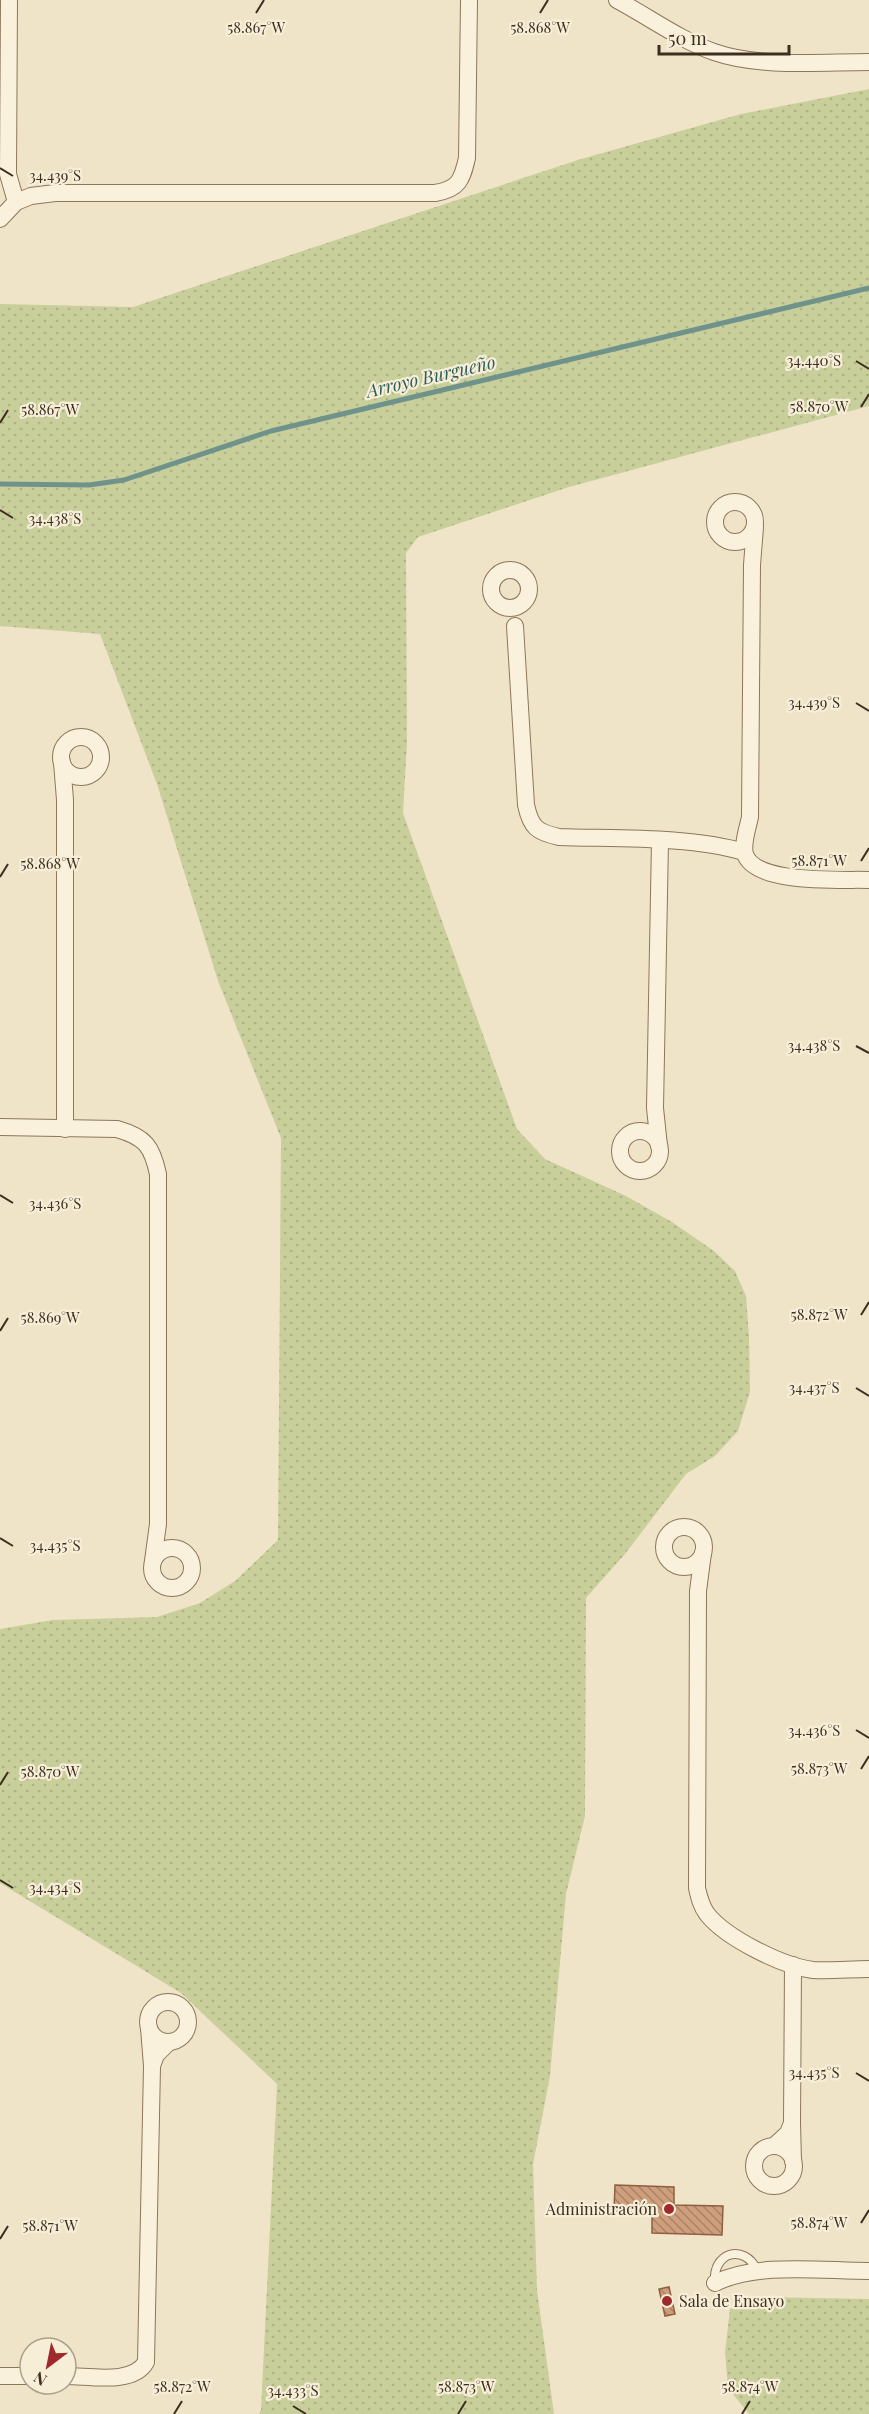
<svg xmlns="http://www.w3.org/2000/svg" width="869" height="2414" font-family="'Playfair Display',serif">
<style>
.grass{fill:url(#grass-dots)}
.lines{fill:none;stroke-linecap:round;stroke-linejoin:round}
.stream{stroke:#6f938a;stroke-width:5}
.building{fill:url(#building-back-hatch);stroke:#8d5f41;stroke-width:1.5}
.lane-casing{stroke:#8d765c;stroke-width:10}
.street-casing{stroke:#8d765c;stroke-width:18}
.lane{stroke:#faf1dc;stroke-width:8}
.street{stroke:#faf1dc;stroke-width:16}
.ticks{fill:none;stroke:#3d2e20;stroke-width:2}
.poi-dot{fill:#9e2a2b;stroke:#f7eed8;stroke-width:2}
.labels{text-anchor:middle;stroke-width:4.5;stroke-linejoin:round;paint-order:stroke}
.poi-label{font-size:16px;fill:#3d2e20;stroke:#f7eed8;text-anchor:end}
.water-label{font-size:18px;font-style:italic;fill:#2f5d5a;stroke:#f7eed8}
.ticks-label{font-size:15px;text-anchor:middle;fill:#3d2e20;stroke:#f7eed8;stroke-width:4.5;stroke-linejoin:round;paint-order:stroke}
</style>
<defs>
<pattern id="grass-dots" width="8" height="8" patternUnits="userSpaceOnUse" patternTransform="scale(1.5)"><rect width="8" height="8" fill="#c9cf9b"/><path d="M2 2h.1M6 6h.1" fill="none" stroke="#aeb285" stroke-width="1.8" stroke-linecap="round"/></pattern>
<pattern id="building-back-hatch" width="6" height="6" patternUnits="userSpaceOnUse" patternTransform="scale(1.5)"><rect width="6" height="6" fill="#cf9f7d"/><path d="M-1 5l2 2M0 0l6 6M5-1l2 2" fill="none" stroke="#a98266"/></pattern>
</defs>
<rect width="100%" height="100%" fill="#f0e4c8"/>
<g class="grass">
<path d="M869,89V406L569,487L418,537L406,553L407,742L403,813L517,1129L545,1159L626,1196L672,1222L714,1251L735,1271L746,1296L749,1336L750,1392L738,1431L715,1456L686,1474L625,1554L586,1598L585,1816L566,1894L550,2076L533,2164L537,2290L554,2414H259L261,2410L277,2084L181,1993L0,1883V1629L53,1620L157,1617L200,1603L235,1581L278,1540L281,1138L218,981L157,784L100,634L0,626V304L133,307L581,159L741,114Z"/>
<path d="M756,2297L869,2299V2414H749L728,2388L725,2352L730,2309Z"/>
</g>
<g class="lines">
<path class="stream" d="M0,484L89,485L124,480L271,431L869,288"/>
</g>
<g class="building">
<path d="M615,2185L674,2187V2205L723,2206L722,2235L652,2233V2213L614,2211Z"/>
<path d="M669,2287L675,2314L665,2316L659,2289Z"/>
</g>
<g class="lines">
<g class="lane-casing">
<path id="lane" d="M715,2283C712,2252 744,2243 757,2270"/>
</g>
<g class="street-casing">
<g id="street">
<path d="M617,0C649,17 680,40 714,52C760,68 821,62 869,62"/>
<path d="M16,202L31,196L55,193H435C459,189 462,180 467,158L469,0"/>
<path d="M0,219L16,202L8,174L9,0"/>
<circle cx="735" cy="522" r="20"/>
<path d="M755,527L752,565L750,817C748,827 742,844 745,854C755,885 842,879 869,880"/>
<circle cx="510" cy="589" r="19"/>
<path d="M515,626L526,805C531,828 537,832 559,837C616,839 690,836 744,852"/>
<circle cx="81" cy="757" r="20"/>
<path d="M62,762L65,800V1129"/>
<path d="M0,1127L117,1129C145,1137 152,1146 158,1174V1524L153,1561"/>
<circle cx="640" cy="1151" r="20"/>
<path d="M659,1146L655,1108L660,841"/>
<circle cx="684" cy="1547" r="20"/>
<circle cx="172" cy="1568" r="20"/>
<path d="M703,1553L698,1591L697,1888C699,1897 701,1906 707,1914C726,1938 782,1966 813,1970C831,1971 851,1969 869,1969"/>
<circle cx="168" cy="2022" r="20"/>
<path d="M149,2028L152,2066L156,2055L169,2042"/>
<path d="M792,2123L793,1965"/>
<path d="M774,2146L788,2133L792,2123L793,2161"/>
<circle cx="774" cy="2166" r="20"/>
<path d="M715,2283C757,2262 822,2271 869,2271"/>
<path d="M0,2376H30"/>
<path d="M66,2376C90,2376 133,2385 146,2362L152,2066"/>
</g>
</g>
<use href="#lane" class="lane"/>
<use href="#street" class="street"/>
</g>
<path class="ticks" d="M256,13L264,0M540,13L548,0M0,168L13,176M856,361L869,369M861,407L869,394M0,423L8,410M0,510L13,518M856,703L869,711M861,861L869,848M0,877L8,864M856,1046L869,1053M0,1195L13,1203M861,1315L869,1302M0,1331L8,1318M856,1388L869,1396M0,1538L13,1546M856,1730L869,1738M861,1769L869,1756M0,1785L8,1772M0,1880L13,1888M856,2073L869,2081M861,2223L869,2210M0,2239L8,2226M293,2406L306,2414M174,2414L182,2401M458,2414L466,2401M742,2414L750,2401"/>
<g class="poi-dot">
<circle cx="669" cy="2209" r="6"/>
<circle cx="667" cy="2301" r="6"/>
</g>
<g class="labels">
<g class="poi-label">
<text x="657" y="2215">Administración</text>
<text x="679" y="2307" text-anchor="start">Sala de Ensayo</text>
</g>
<g class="water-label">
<text transform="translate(431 377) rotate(-13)" y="6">Arroyo Burgueño</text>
</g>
</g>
<g class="ticks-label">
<text x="256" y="33">58.867°W</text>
<text x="540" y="33">58.868°W</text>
<text x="55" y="181">34.439°S</text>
<text x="814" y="366">34.440°S</text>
<text x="819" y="412">58.870°W</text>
<text x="50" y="415">58.867°W</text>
<text x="55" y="524">34.438°S</text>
<text x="814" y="708">34.439°S</text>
<text x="819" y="866">58.871°W</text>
<text x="50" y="869">58.868°W</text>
<text x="814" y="1051">34.438°S</text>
<text x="55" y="1209">34.436°S</text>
<text x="819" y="1320">58.872°W</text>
<text x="50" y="1323">58.869°W</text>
<text x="814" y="1393">34.437°S</text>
<text x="55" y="1551">34.435°S</text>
<text x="814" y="1736">34.436°S</text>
<text x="819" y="1774">58.873°W</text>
<text x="50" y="1777">58.870°W</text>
<text x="55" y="1893">34.434°S</text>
<text x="814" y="2078">34.435°S</text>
<text x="819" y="2228">58.874°W</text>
<text x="50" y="2231">58.871°W</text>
<text x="182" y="2392">58.872°W</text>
<text x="466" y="2392">58.873°W</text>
<text x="750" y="2392">58.874°W</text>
<text x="293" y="2396">34.433°S</text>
</g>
<g transform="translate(48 2366) rotate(212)"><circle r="28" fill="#f7eed8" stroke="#ada18e" stroke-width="1.5"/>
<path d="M0-4.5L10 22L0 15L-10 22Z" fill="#9e2a2b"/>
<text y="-9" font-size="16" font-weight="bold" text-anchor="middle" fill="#3d2e20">N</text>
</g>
<path d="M659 45v9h130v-9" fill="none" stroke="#3d2e20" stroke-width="3"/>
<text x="668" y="45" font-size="18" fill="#3d2e20" stroke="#f7eed8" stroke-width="4.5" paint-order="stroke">50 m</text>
</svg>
